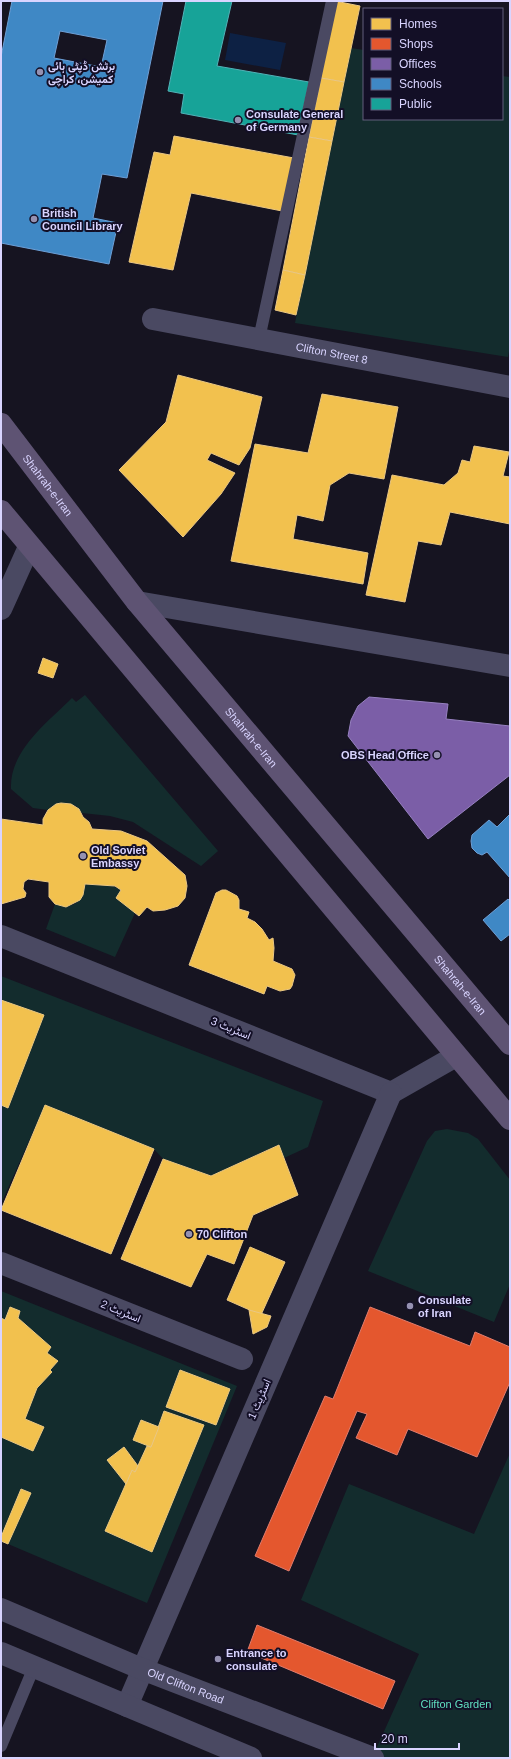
<svg xmlns="http://www.w3.org/2000/svg" width="511" height="1759" font-family="Helvetica,Vazirmatn,sans-serif">
<style>
.green{fill:#132c2d}
.water{fill:#0d2144}
.homes{fill:#f2c14e;stroke:#eac783}
.shops{fill:#e4572e;stroke:#e17c6d}
.offices{fill:#7b5ea7;stroke:#9781c1}
.schools{fill:#3f88c5;stroke:#6d9fd6;fill-rule:evenodd}
.public{fill:#17a398;stroke:#51b2b7}
.lines{fill:none;stroke-linecap:round;stroke-linejoin:round}
.service{stroke:#4a4962;stroke-width:12}
.minor{stroke:#4a4962;stroke-width:22}
.tertiary{stroke:#4a4962;stroke-width:22}
.primary{stroke:#5e5373;stroke-width:22}
.poi-dot{fill:#9591b1;stroke:#130f26;stroke-width:1.5}
.labels{text-anchor:middle;stroke-width:4;stroke-linejoin:round;paint-order:stroke}
.poi-label{font-size:11px;font-weight:bold;fill:#d9d4ff;stroke:#130f26;text-anchor:start}
.street-label{font-size:11px;fill:#d9d4ff;stroke:#130f26}
.park-label{font-size:11px;fill:#5fe0c0;stroke:#130f26}
</style>
<rect width="100%" height="100%" fill="#161421"/>
<g class="green">
<path d="M351,48L364,50V119H502V76L510,77V345L508,357L295,323Z"/>
<path d="M85,695L218,851L201,866L133,822L110,816L82,813L76,806L66,803L56,804L48,810L33,808L11,789C9,751 48,722 72,698L76,702Z"/>
<path d="M85,884L113,886L121,890L116,898L135,913L115,957L46,929L55,904C74,910 82,902 85,884Z"/>
<path d="M1,976L323,1101L308,1147L284,1158L278,1145L211,1176L163,1159L154,1149L45,1105L1,1204Z"/>
<path d="M447,1129L468,1133L478,1139L510,1180V1284L494,1322L368,1271L427,1141L435,1131Z"/>
<path d="M1,1291L237,1386L147,1603L1,1541Z"/>
<path d="M510,1453V1758H372L419,1654L301,1600L349,1484L474,1534Z"/>
</g>
<path class="water" d="M230,33L286,43L280,70L225,60Z"/>
<g class="homes">
<path d="M335,1L360,6L344,82L321,78Z"/>
<path d="M321,78L344,82L332,141L309,137Z"/>
<path d="M174,136L294,158L282,211L191,193L173,270L129,262L154,152L170,155Z"/>
<path d="M309,137L332,141L305,275L283,270Z"/>
<path d="M283,270L305,275L296,315L275,310Z"/>
<path d="M178,375L262,397L250,448L239,465L211,453L207,460L235,473L221,494L183,537L119,470L166,422Z"/>
<path d="M322,394L398,407L384,479L349,473L330,485L323,521L297,515L293,539L368,553L363,584L231,561L255,444L308,453Z"/>
<path d="M474,446L509,452L503,476L510,477V524L450,512L441,545L418,541L405,602L366,595L392,475L444,485L458,473L462,460L470,462Z"/>
<path d="M43,658L58,664L53,678L38,673Z"/>
<path d="M61,803L71,804L79,809L83,817L89,822L92,829L121,831L147,841L185,875L187,886L185,898L178,906L165,910L153,911L147,907L139,916L116,898L121,890L115,886L85,884L83,895L80,900L66,907L55,904L49,897V882L28,879L24,882L23,889L26,893L25,897L1,904V819L43,825V819L48,810L56,804Z"/>
<path d="M222,890H226L237,896L239,900V909L249,912L247,918L255,922L262,929L269,940L273,938L274,948L273,961L292,969L295,975L292,986L290,989L280,991L267,986L264,994L189,965L216,893Z"/>
<path d="M1,1000L44,1015L8,1108L1,1105Z"/>
<path d="M45,1105L154,1149L111,1254L1,1210Z"/>
<path d="M279,1145L298,1195L253,1215L234,1264L207,1254L191,1287L121,1259L163,1159L211,1176Z"/>
<path d="M250,1247L285,1262L261,1315L227,1300Z"/>
<path d="M10,1307L20,1311L18,1318L51,1347L47,1353L58,1361L50,1370L52,1372L37,1388L25,1419L44,1427L33,1451L1,1437V1318L5,1320Z"/>
<path d="M249,1310L271,1316L267,1327L253,1334Z"/>
<path d="M180,1370L230,1389L216,1425L166,1407Z"/>
<path d="M164,1411L204,1425L152,1552L105,1531L132,1470L135,1472L147,1446L151,1447Z"/>
<path d="M141,1420L159,1427L151,1447L133,1440Z"/>
<path d="M124,1447L138,1466L135,1472L132,1470L126,1484L107,1460Z"/>
<path d="M21,1489L31,1493L8,1544L1,1541V1537Z"/>
</g>
<g class="shops">
<path d="M370,1307L470,1346L475,1332L510,1347V1382L477,1457L408,1429L397,1455L356,1438L367,1414L357,1411L289,1571L255,1556L325,1396L333,1399Z"/>
<path d="M257,1625L395,1681L383,1709L247,1652Z"/>
</g>
<path class="offices" d="M369,697L448,704L446,719L510,726V775L428,839L348,736L351,720L358,706Z"/>
<g class="schools">
<path d="M12,1H163L127,178L102,174L93,218L118,223L109,264L1,243V57ZM60,31L107,40L101,67L54,58Z"/>
<path d="M510,814V878L487,852L482,855L477,853L472,848L471,841L472,835L489,820L497,827Z"/>
<path d="M508,899L510,901V934L501,941L483,920Z"/>
</g>
<path class="public" d="M186,1H232L217,66L309,82L298,135L181,113L184,94L168,91Z"/>
<g class="lines">
<g class="service">
<path d="M259,339L332,1"/>
<path d="M1,1746L34,1667"/>
</g>
<g class="minor">
<path id="s1" d="M153,319L510,387"/>
<path d="M137,602L510,666"/>
<path d="M1,609L29,547"/>
<path d="M1,936L391,1093L456,1056"/>
<path d="M1,1263L242,1359"/>
<path d="M127,1706L391,1093"/>
</g>
<g class="tertiary">
<path id="s2" d="M1,1609L142,1669L373,1758"/>
<path d="M1,1653L251,1758"/>
</g>
<g class="primary">
<path id="s3" d="M1,424L137,602L510,1044"/>
<path d="M1,511L510,1119"/>
</g>
</g>
<g class="poi-dot">
<circle cx="40" cy="72" r="4"/>
<circle cx="238" cy="120" r="4"/>
<circle cx="34" cy="219" r="4"/>
<circle cx="437" cy="755" r="4"/>
<circle cx="83" cy="856" r="4"/>
<circle cx="189" cy="1234" r="4"/>
<circle cx="410" cy="1306" r="4"/>
<circle cx="218" cy="1659" r="4"/>
</g>
<g class="labels">
<g class="poi-label">
<text x="48" y="70">برٹش ڈپٹی ہائی<tspan x="48" dy="13">کمیشن، کراچی</tspan></text>
<text x="246" y="118">Consulate General<tspan x="246" dy="13">of Germany</tspan></text>
<text x="42" y="217">British<tspan x="42" dy="13">Council Library</tspan></text>
<text x="429" y="759" text-anchor="end">OBS Head Office</text>
<text x="91" y="854">Old Soviet<tspan x="91" dy="13">Embassy</tspan></text>
<text x="197" y="1238">70 Clifton</text>
<text x="418" y="1304">Consulate<tspan x="418" dy="13">of Iran</tspan></text>
<text x="226" y="1657">Entrance to<tspan x="226" dy="13">consulate</tspan></text>
</g>
<g class="street-label">
<text dy="4" stroke="none"><textPath href="#s1" startOffset="182">Clifton Street 8</textPath></text>
<text dy="4" stroke="none"><textPath href="#s3" startOffset="77">Shahrah-e-Iran</textPath></text>
<text dy="4" stroke="none"><textPath href="#s3" startOffset="401">Shahrah-e-Iran</textPath></text>
<text dy="4" stroke="none"><textPath href="#s3" startOffset="725">Shahrah-e-Iran</textPath></text>
<text transform="translate(231 1028) rotate(22)" y="4">اسٹریٹ 3</text>
<text transform="translate(121 1311) rotate(22)" y="4">اسٹریٹ 2</text>
<text transform="translate(259 1399) rotate(-67)" y="4">اسٹریٹ 1</text>
<text dy="4" stroke="none"><textPath href="#s2" startOffset="200">Old Clifton Road</textPath></text>
</g>
<g class="park-label">
<text x="456" y="1708">Clifton Garden</text>
</g>
</g>
<rect width="511" height="1759" fill="none" stroke="#d9d4ff" stroke-width="4"/>
<rect x="363" y="8" width="140" height="112" fill="#130f26" stroke="#625e7d"/>
<rect x="371" y="18" width="20" height="12" fill="#f2c14e" stroke="#625e7d"/>
<text x="399" y="28" font-size="12" fill="#d9d4ff">Homes</text>
<rect x="371" y="38" width="20" height="12" fill="#e4572e" stroke="#625e7d"/>
<text x="399" y="48" font-size="12" fill="#d9d4ff">Shops</text>
<rect x="371" y="58" width="20" height="12" fill="#7b5ea7" stroke="#625e7d"/>
<text x="399" y="68" font-size="12" fill="#d9d4ff">Offices</text>
<rect x="371" y="78" width="20" height="12" fill="#3f88c5" stroke="#625e7d"/>
<text x="399" y="88" font-size="12" fill="#d9d4ff">Schools</text>
<rect x="371" y="98" width="20" height="12" fill="#17a398" stroke="#625e7d"/>
<text x="399" y="108" font-size="12" fill="#d9d4ff">Public</text>
<path d="M375 1743v6h84v-6" fill="none" stroke="#d9d4ff" stroke-width="2"/>
<text x="381" y="1743" font-size="12" fill="#d9d4ff" stroke="#130f26" stroke-width="3" paint-order="stroke">20 m</text>
</svg>
